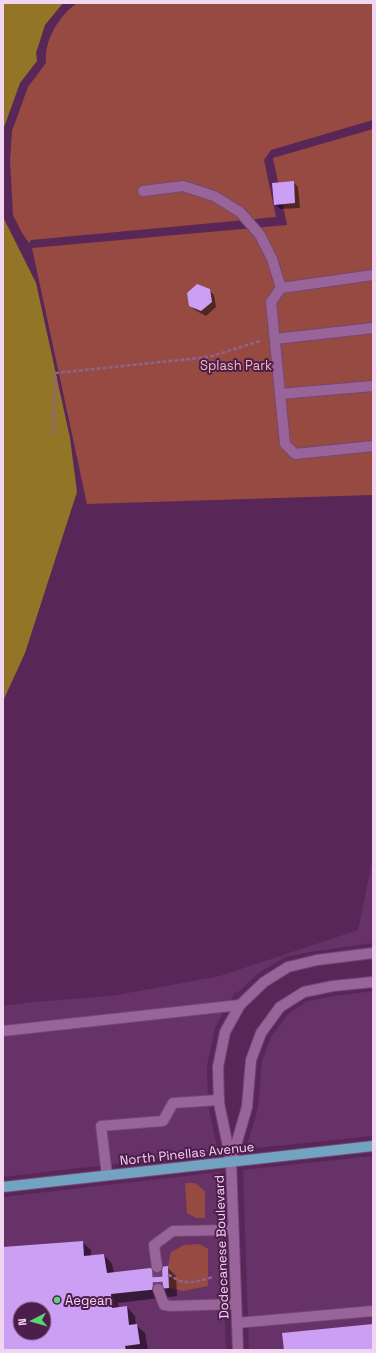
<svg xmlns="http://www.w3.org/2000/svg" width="376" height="1353" font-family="'Space Grotesk',sans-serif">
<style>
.built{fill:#673267;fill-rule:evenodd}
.green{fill:#974a42}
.water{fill:#937528}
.shadow{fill:#0007;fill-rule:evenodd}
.building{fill:#cb9ff3;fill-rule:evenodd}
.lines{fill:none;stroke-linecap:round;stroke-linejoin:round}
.minor-tunnel{stroke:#6f416f;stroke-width:10;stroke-dasharray:10 5;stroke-linecap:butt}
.minor-casing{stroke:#734873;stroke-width:12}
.major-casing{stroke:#734873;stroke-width:12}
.path{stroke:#8e648e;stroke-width:2.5;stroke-dasharray:4 2;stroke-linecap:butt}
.minor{stroke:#996499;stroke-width:10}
.major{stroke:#72a4c2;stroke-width:10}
.poi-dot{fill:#58d570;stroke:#4d1d4d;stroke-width:1.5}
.labels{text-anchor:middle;stroke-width:4;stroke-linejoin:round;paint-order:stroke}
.park-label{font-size:13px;fill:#efbbb3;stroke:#4d1d4d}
.street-label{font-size:13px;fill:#f2d5f1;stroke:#4d1d4d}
.poi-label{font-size:13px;fill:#f2d5f1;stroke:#4d1d4d;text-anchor:start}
</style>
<rect width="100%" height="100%" fill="#582758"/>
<g class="built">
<path d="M373,857V943L316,951L285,957L257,974L237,993L235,992L231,1000L224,1006L226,1008L215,1028L207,1065L208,1105L218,1152L3,1177V1006L33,1002L111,996L220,976L358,930Z"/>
<path d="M373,991V1136L246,1149L258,1108L262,1061L271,1037L288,1014L308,1001L335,996Z"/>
<path d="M373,1156V1350H249L243,1170Z"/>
<path d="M220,1172L226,1350H81L3,1348V1197ZM20,1309H44V1333H20Z"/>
</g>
<g class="green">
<path d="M77,3H373V120L271,150L264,160L276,217L31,240L29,243L22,233L13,215L10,160L12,131L28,87L46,63C44,40 59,16 77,3Z"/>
<path d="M373,129V495L87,504L32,248L287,225L273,158Z"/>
<path d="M185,1183H195L205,1191V1218H196L187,1213Z"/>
<path d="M200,1244L208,1249V1286L183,1291L169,1288L168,1266L171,1252L184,1245Z"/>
</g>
<g class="water">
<path d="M3,3H63L45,25L36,53L37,61L20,83L3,130Z"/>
<path d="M3,217L36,283L70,438L77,492L25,653L3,701Z"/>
</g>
<g class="shadow">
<path d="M293,182L298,187L300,208L280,209L275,204Z"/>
<path d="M209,290L214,295L216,307L206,316L195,310L190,305Z"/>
<path d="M82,1242L91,1250V1257L104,1255L112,1264L114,1273L167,1267L176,1276L177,1296L118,1303L119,1308L127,1307L135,1316L136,1325L145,1333L148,1350H3V1248ZM20,1309H44V1333H20Z"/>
</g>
<g class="building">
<path d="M294,181L295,203L274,205L272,183Z"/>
<path d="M197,284L210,289L212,302L201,311L189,306L187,293Z"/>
<path d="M83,1241L84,1256L104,1254L107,1273L168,1266L169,1288L111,1294L112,1308L127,1306L129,1325L137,1324L140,1344L125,1346L126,1350H3V1247ZM20,1309H44V1333H20Z"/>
<path d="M373,1324V1349L361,1350H284L282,1333Z"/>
</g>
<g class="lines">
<path class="minor-tunnel" d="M157,1267L158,1289"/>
<g class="minor-casing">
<g id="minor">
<path d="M143,191L183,186L214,196L240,212L260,235L272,259L281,288"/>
<path d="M373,275L281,288L271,302L285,444L295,454L373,446"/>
<path d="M275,339L373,328"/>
<path d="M280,394L373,386"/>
<path d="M3,1031L240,1005"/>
<path d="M232,1159L247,1107L251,1060L261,1033L280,1007L304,992L333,986L373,982"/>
<path d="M107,1175L101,1126L163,1121L173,1103L219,1100"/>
<path d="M157,1267L154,1245L173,1231L233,1230"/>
<path d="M158,1289L164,1305L171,1306L236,1304"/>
<path d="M237,1323L373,1311"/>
<path d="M238,1350L231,1161L219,1103L218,1067L225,1032L240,1005L264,982L288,967L317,960L373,953"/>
</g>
</g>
<g class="major-casing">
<path id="major" d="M3,1187L373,1146"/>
</g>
<g class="path">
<path d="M53,434L56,373L209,357L260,341"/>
<path d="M168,1275C173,1276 176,1280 180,1281C192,1284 202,1280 213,1277"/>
</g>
<use href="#minor" class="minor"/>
<use href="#major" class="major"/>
</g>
<circle class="poi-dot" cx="57" cy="1300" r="4"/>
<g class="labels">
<g class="park-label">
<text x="236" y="370">Splash Park</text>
</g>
<g class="street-label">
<text transform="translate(187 1153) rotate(-6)" y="5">North Pinellas Avenue</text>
<text transform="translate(221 1247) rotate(-92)" y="5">Dodecanese Boulevard</text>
</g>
<g class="poi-label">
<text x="65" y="1305">Aegean</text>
</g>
</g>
<rect width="376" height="1353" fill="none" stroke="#f2d5f1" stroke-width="8"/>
<g transform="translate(32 1321) rotate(264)"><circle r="19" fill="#4d1d4d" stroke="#8f678f"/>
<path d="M0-3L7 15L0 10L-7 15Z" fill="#58d570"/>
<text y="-6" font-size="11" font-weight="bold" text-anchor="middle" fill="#f2d5f1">N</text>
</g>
</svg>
